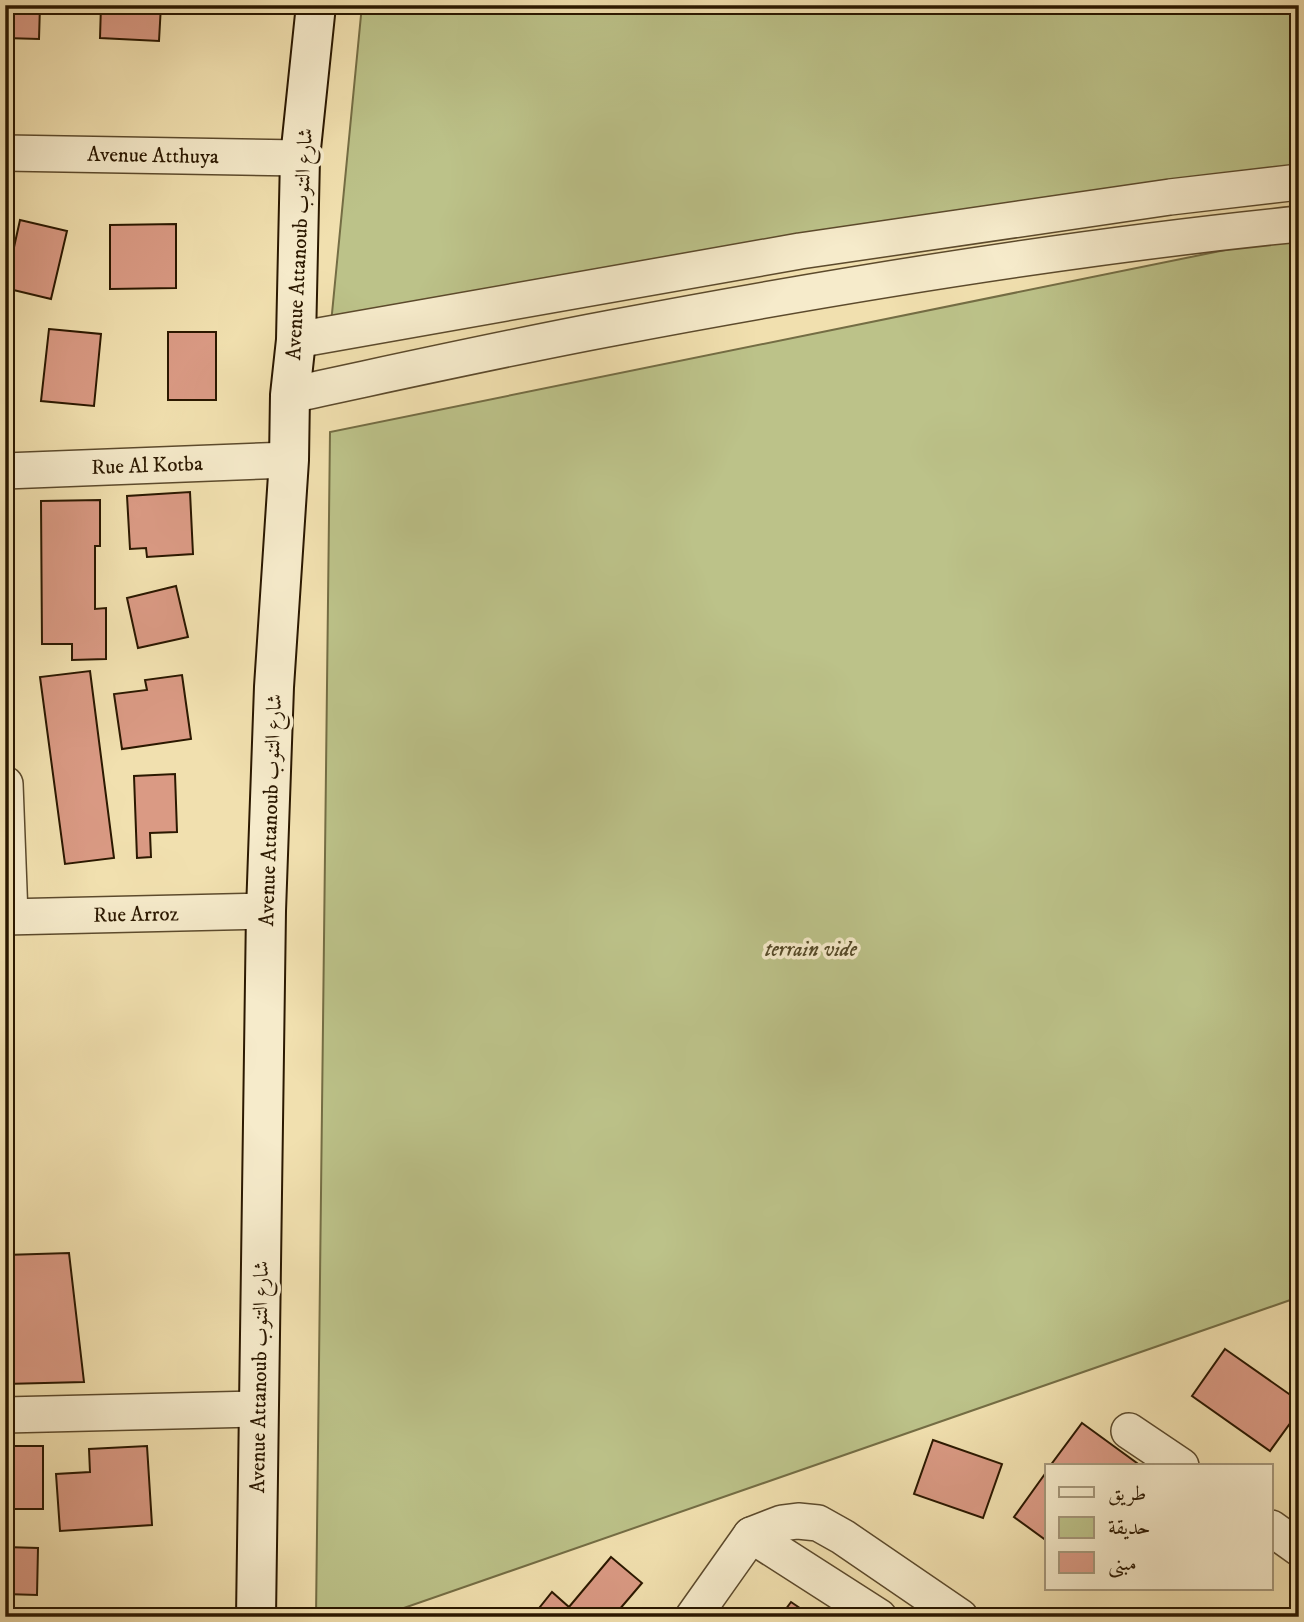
<svg xmlns="http://www.w3.org/2000/svg" width="1304" height="1622" font-family="'IM FELL DW Pica',Amiri,serif">
<style>
.green{fill:#bcc289;stroke:#746d44;stroke-width:2}
.building{fill:#da9a84;stroke:#2b1800;stroke-width:2}
.lines{fill:none;stroke-linecap:round;stroke-linejoin:round}
.street-casing{stroke:#5c4a2c;stroke-width:38}
.secondary-casing{stroke:#2b1800;stroke-width:42}
.street{stroke:#f6ebcb;stroke-width:35}
.secondary{stroke:#f6ebcb;stroke-width:38}
.labels{text-anchor:middle;stroke-width:7;stroke-linejoin:round;paint-order:stroke}
.street-label{font-size:21px;fill:#2b1800;stroke:#f6ebcb}
.park-label{font-size:21px;font-style:italic;fill:#564b29;stroke:#f6ebcb}
</style>
<rect width="100%" height="100%" fill="#f1e0af"/>
<filter id="stains"><feTurbulence type="fractalNoise" baseFrequency=".00286" numOctaves="4"/><feColorMatrix values="0 0 0 0 .2 0 0 0 0 .09 0 0 0 0 .02 0 0 0 .5 -.17"/></filter>
<radialGradient id="worn" r=".72"><stop offset=".6" stop-color="#630" stop-opacity="0"/><stop offset="1" stop-color="#630" stop-opacity=".3"/></radialGradient>
<g class="green">
<path d="M362,5H1299V172L330,334Z"/>
<path d="M1299,235V1297L378,1617H316L330,432Z"/>
</g>
<g class="building">
<path d="M5,5H40L39,39L5,38Z"/>
<path d="M101,5H161L159,41L100,38Z"/>
<path d="M20,220L67,231L51,299L5,288Z"/>
<path d="M176,224V288L110,289V225Z"/>
<path d="M49,329L101,334L94,406L41,401Z"/>
<rect x="168" y="332" width="48" height="68"/>
<path d="M5,350H7L6,415H5Z"/>
<path d="M190,492L193,554L147,557L146,548L130,549L127,496Z"/>
<path d="M100,500V546H95V609L106,608V659L72,660V644H42L41,501Z"/>
<path d="M176,586L188,637L138,648L127,598Z"/>
<path d="M90,671L114,858L65,864L40,677Z"/>
<path d="M182,675L191,739L122,749L114,694L147,690L145,680Z"/>
<path d="M175,774L177,832L150,833L151,857L137,858L134,776Z"/>
<path d="M69,1253L84,1382L5,1384V1255Z"/>
<path d="M1225,1349L1299,1401V1411L1270,1451L1192,1396Z"/>
<path d="M1082,1423L1141,1466H1050Z"/>
<path d="M933,1440L1002,1464L983,1518L914,1494Z"/>
<rect x="5" y="1446" width="38" height="63"/>
<path d="M147,1446L152,1525L60,1531L56,1474L90,1472L89,1449Z"/>
<path d="M1047,1471V1541L1014,1517Z"/>
<path d="M5,1547L38,1548L37,1595L5,1594Z"/>
<path d="M611,1557L642,1583L613,1617H532L552,1592L569,1607Z"/>
<path d="M791,1602L813,1617H780Z"/>
</g>
<g class="lines">
<g class="street-casing">
<g id="street">
<path d="M5,153L300,158"/>
<path d="M296,340L800,251L1170,197L1299,182"/>
<path d="M290,395C398,372 505,348 612,328C839,285 1069,247 1299,224"/>
<path d="M5,471L289,460"/>
<path d="M5,784L10,916"/>
<path d="M5,917L266,911"/>
<path d="M5,1415L259,1409"/>
<path d="M1129,1431L1181,1466"/>
<path d="M1271,1528L1299,1548"/>
<path d="M751,1535L879,1617"/>
<path d="M693,1617L751,1535L782,1523L798,1521L818,1523L843,1537L960,1617"/>
</g>
</g>
<g class="secondary-casing">
<path id="secondary" d="M256,1617L266,911L274,687L289,460L290,395L296,340L300,158L316,5"/>
</g>
<use href="#street" class="street"/>
<use href="#secondary" class="secondary"/>
</g>
<g class="labels">
<g class="street-label">
<text transform="translate(153 155) rotate(1)" y="7">Avenue Atthuya</text>
<text transform="translate(299 244) rotate(-87)" y="7">Avenue Attanoub شارع التنوب</text>
<text transform="translate(147 465) rotate(-2)" y="7">Rue Al Kotba</text>
<text transform="translate(270 810) rotate(-88)" y="7">Avenue Attanoub شارع التنوب</text>
<text transform="translate(136 914) rotate(-1)" y="7">Rue Arroz</text>
<text transform="translate(259 1377) rotate(-89)" y="7">Avenue Attanoub شارع التنوب</text>
</g>
<g class="park-label">
<text x="811" y="956">terrain vide</text>
</g>
</g>
<rect width="1304" height="1622" fill="none" stroke="#f1e0af" stroke-width="28"/>
<rect x="7" y="7" width="1290" height="1608" fill="none" stroke="#2b1800" stroke-width="3.5"/>
<rect x="14" y="14" width="1276" height="1594" fill="none" stroke="#2b1800" stroke-width="2"/>
<rect x="1045" y="1464" width="228" height="126" fill="#f6ebcb" stroke="#a5977a" stroke-width="2"/>
<rect x="1059" y="1487" width="35" height="10" fill="#f6ebcb" stroke="#a5977a" stroke-width="2"/>
<text x="1108" y="1500" font-size="21" fill="#2b1800">طريق</text>
<rect x="1059" y="1517" width="35" height="21" fill="#bcc289" stroke="#a5977a" stroke-width="2"/>
<text x="1108" y="1534" font-size="21" fill="#2b1800">حديقة</text>
<rect x="1059" y="1552" width="35" height="21" fill="#da9a84" stroke="#a5977a" stroke-width="2"/>
<text x="1108" y="1570" font-size="21" fill="#2b1800">مبنى</text>
<rect width="100%" height="100%" filter="url(#stains)"/>
<rect width="100%" height="100%" fill="url(#worn)"/>
</svg>
